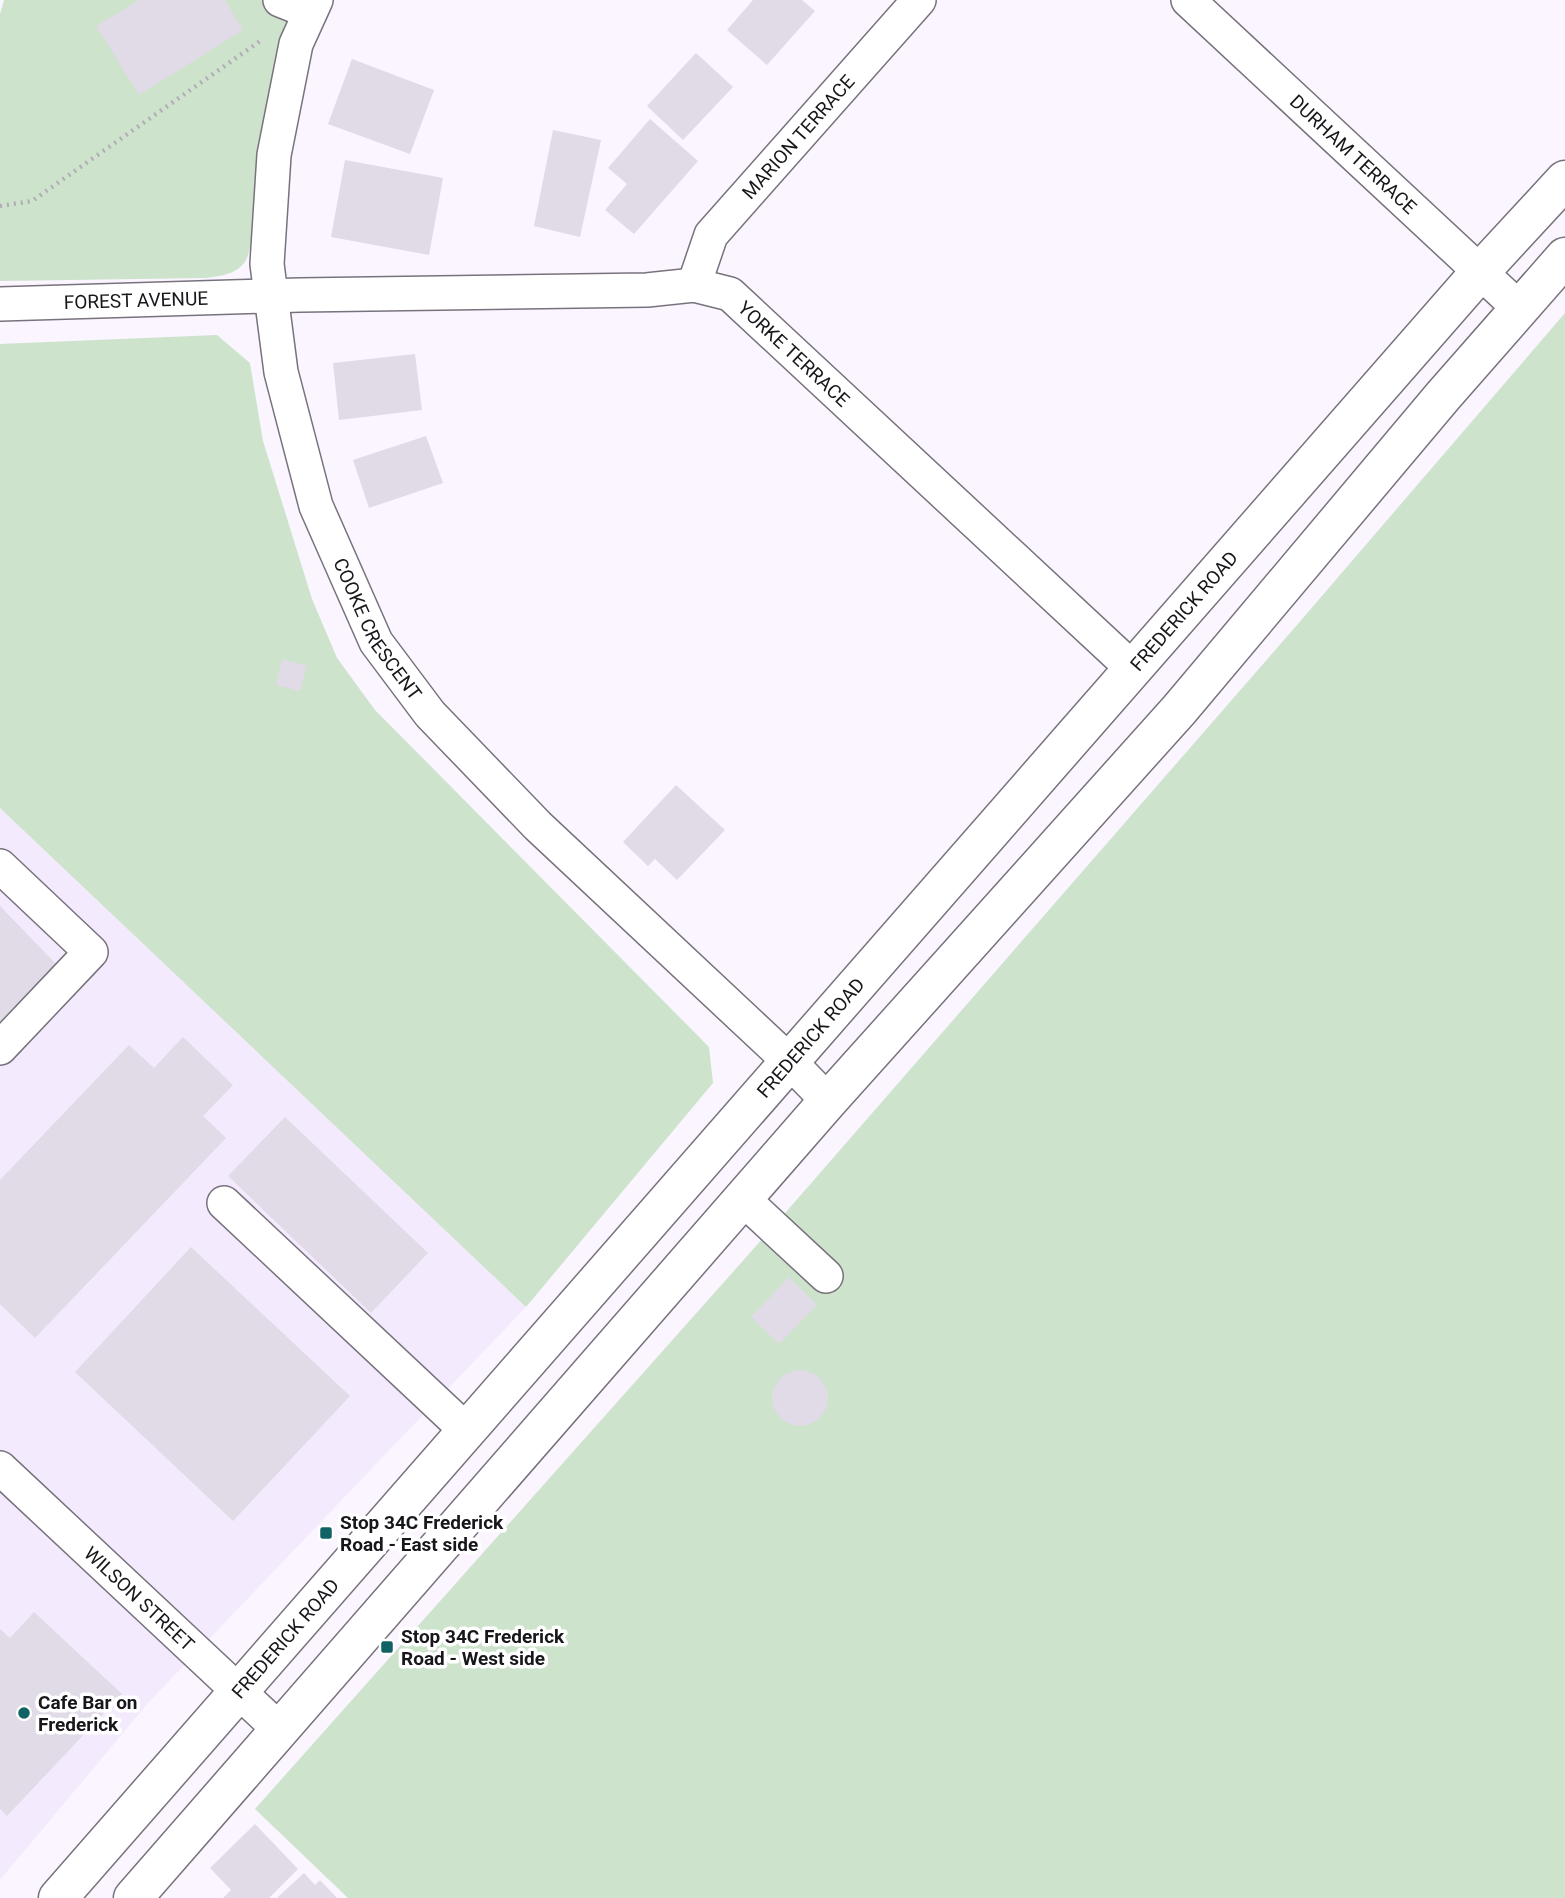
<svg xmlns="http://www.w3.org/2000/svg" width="1565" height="1898" font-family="Roboto,sans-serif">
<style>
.built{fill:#f4eafd}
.green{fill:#cde3cc}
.building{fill:#e1dae7}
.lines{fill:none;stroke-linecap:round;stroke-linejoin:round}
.minor-casing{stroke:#78727d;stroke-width:36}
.major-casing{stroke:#78727d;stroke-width:41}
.path{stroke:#b1adb5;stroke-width:4.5;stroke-dasharray:2 5;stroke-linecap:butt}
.minor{stroke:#fff;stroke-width:33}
.major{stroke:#fff;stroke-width:38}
.poi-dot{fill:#116264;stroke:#fff;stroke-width:2.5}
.labels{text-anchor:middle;stroke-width:7;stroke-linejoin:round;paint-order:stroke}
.street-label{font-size:19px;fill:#18161a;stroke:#fff}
.poi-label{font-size:19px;font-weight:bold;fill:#18161a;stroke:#fff;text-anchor:start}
</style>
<rect width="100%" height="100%" fill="#faf5ff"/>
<path class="built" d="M0,808L526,1307L149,1702L0,1880Z"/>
<g class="green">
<path d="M4,0H298C278,53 264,105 257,161C254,188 256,234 247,258C240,274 221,276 206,278L0,281V14Z"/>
<path d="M1565,313V1898H348L255,1809L773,1227L1297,625Z"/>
<path d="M217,335L250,363L263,441L312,599L337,658L375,710L709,1047L713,1083L526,1307L0,808V344Z"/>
</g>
<g class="building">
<path d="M139,0H225L243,30L139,95L96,26Z"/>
<path d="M753,0H802L815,11L767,65L727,30Z"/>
<path d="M696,53L733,87L683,140L647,106Z"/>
<path d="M352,59L434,90L410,154L328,124Z"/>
<path d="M650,119L698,161L634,234L605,210L627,184L608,168Z"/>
<path d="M553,130L601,140L580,237L534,226Z"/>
<path d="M345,160L443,178L429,255L331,237Z"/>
<path d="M415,354L422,410L339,420L333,363Z"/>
<path d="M426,436L443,483L369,508L353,460Z"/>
<path d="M282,659L307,666L300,691L276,685Z"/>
<path d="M676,785L725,830L677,880L655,859L648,866L623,842Z"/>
<path d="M0,906L57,965L0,1026Z"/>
<path d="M183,1037L233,1085L203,1116L226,1138L35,1338L0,1304V1180L129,1045L154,1068Z"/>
<path d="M285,1117L428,1253L371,1313L228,1176Z"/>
<path d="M191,1247L350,1396L233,1521L75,1372Z"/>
<path d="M789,1277L817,1305L779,1344L751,1317Z"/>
<circle cx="800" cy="1398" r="28"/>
<path d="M34,1612L122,1694L7,1816L0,1809V1629L10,1638Z"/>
<path d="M255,1824L298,1869L269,1898H223L231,1890L210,1868Z"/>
<path d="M304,1873L315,1885L320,1880L337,1898H277Z"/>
</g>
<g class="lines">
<g class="minor-casing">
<g id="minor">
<path d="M280,0L310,12"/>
<path id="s1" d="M316,0L296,44L274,155L267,264L281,372L316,506L376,642L430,714L538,826L790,1062L828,1101"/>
<path id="s2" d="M1188,0L1520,309"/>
<path id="s3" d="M694,285L711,235L919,0"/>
<path id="s4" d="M0,304L300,295L647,290L694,285L730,294L1133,669"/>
<path d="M0,866L91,952L0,1048"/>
<path d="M743,1199L826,1276"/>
<path d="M224,1203L467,1431"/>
<path id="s5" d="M0,1468L280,1730"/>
</g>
</g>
<g class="major-casing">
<g id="major">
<path id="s6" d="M58,1898L1480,272L1565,180"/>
<path d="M133,1898L828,1101L1179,710L1443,396L1565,257"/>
</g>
</g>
<path class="path" d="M0,206L32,201L263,39"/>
<use href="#minor" class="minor"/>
<use href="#major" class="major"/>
</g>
<g class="poi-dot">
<rect x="319" y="1526" width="14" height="14" rx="3.5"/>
<rect x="380" y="1640" width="14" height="14" rx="3.5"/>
<circle cx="24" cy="1713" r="7"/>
</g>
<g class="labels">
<g class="street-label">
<text dy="7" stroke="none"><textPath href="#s3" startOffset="184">MARION TERRACE</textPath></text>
<text dy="7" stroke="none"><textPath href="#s2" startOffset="226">DURHAM TERRACE</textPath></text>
<text dy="7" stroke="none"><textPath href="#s4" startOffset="136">FOREST AVENUE</textPath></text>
<text dy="7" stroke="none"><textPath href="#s4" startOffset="819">YORKE TERRACE</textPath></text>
<text dy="7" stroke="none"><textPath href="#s6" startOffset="1710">FREDERICK ROAD</textPath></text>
<text dy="7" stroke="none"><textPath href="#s1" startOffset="656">COOKE CRESCENT</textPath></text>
<text dy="7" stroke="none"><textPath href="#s6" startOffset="1143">FREDERICK ROAD</textPath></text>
<text dy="7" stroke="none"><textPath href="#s5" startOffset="191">WILSON STREET</textPath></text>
<text dy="7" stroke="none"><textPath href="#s6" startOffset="345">FREDERICK ROAD</textPath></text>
</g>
<g class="poi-label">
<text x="340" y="1529">Stop 34C Frederick<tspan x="340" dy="22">Road - East side</tspan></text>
<text x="401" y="1643">Stop 34C Frederick<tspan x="401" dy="22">Road - West side</tspan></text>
<text x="38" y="1709">Cafe Bar on<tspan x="38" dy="22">Frederick</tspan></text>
</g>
</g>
</svg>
